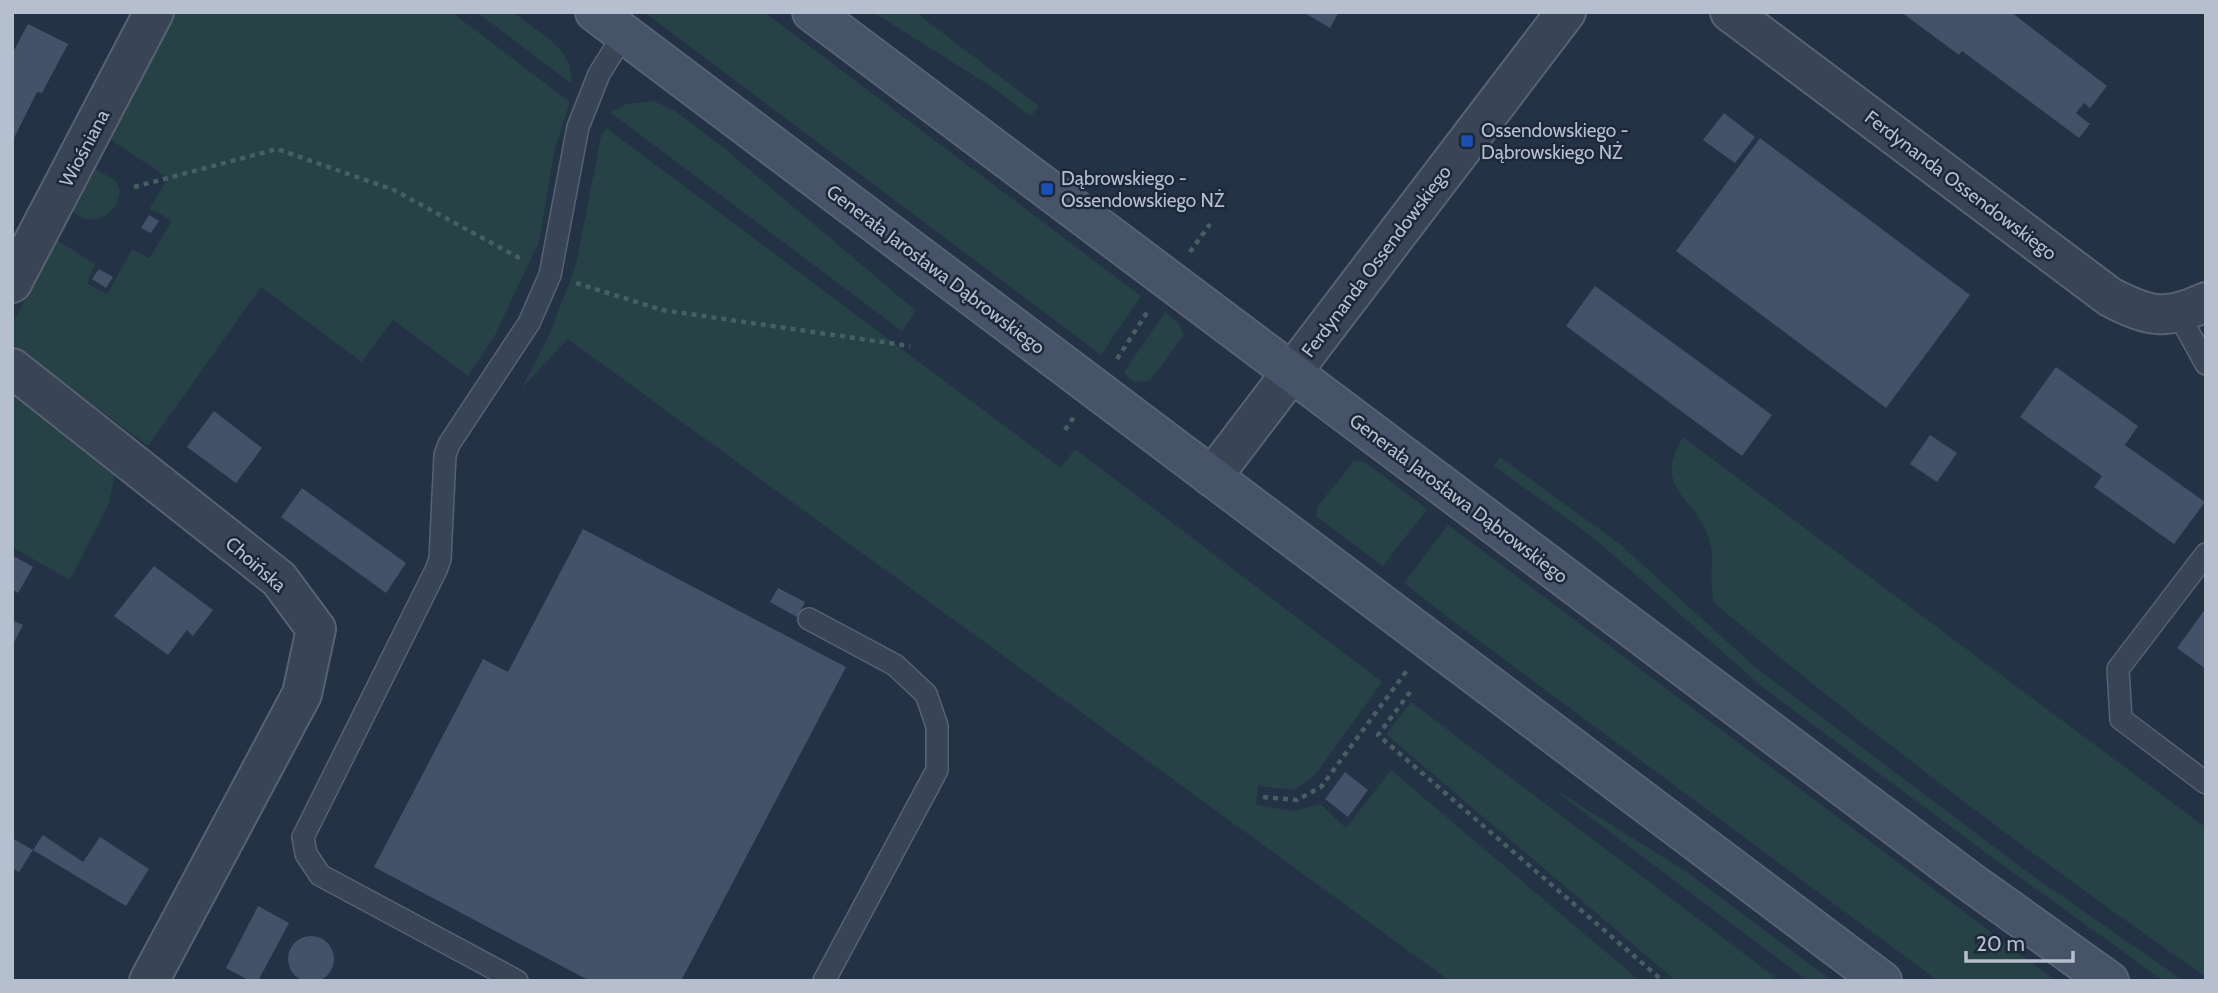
<svg xmlns="http://www.w3.org/2000/svg" width="2218" height="993" font-family="Cabin,sans-serif">
<style>
.green{fill:#264246}
.building{fill:#435268}
.lines{fill:none;stroke-linecap:round;stroke-linejoin:round}
.lane-casing{stroke:#576272;stroke-width:24}
.street-casing{stroke:#576272;stroke-width:42}
.secondary-casing{stroke:#576272;stroke-width:42}
.path{stroke:#455f62;stroke-width:4.5;stroke-dasharray:5 5;stroke-linecap:butt}
.lane{stroke:#394454;stroke-width:21}
.street{stroke:#394454;stroke-width:38}
.secondary{stroke:#465368;stroke-width:38}
.transit-dot{fill:#1a4fb4;stroke:#1d293a;stroke-width:2.5}
.labels{text-anchor:middle;stroke-width:5;stroke-linejoin:round;paint-order:stroke}
.poi-label{font-size:19px;fill:#b6bfce;stroke:#1d293a;text-anchor:start}
.street-label{font-size:19px;fill:#b6bfce;stroke:#1d293a}
</style>
<rect width="100%" height="100%" fill="#243245"/>
<g class="green">
<path d="M171,12H451L570,102L555,148L539,242L495,335L468,376L393,320L362,362L261,287L148,446L12,344V324L57,240L95,264L87,283L107,294L132,249L149,258L172,221L150,208L168,178L111,140L110,125Z"/>
<path d="M477,12H513L550,40L564,54L570,66L572,84Z"/>
<path d="M644,12H764L1141,296L1101,355Z"/>
<path d="M873,12H915L1039,106L1031,116L992,87Z"/>
<path d="M653,101L674,110L724,148L916,311L902,331L610,112L627,104Z"/>
<path d="M606,128L1061,468L1075,449L1382,682L1315,775L1294,790L1258,786L1256,805L1293,811L1320,804L1346,828L1391,770L1640,981H1450L568,339L522,388L549,335L575,268L601,137Z"/>
<path d="M96,169L117,182L120,191C118,215 90,230 73,211Z"/>
<path d="M1165,312L1179,324L1184,335L1150,381L1134,382L1124,372Z"/>
<path d="M12,385L116,468L109,503L70,580L12,547Z"/>
<path d="M1683,437L2206,828V977C2037,859 1872,735 1714,603C1708,580 1715,561 1710,543C1698,495 1650,492 1683,437Z"/>
<path d="M1500,457L1621,545L1755,667L2026,871L2184,981H2164L1990,856L1760,685L1594,538L1494,466Z"/>
<path d="M1354,461L1365,462L1427,509L1383,566L1317,517V507Z"/>
<path d="M1448,525L2056,981H1938L1462,628L1404,583Z"/>
<path d="M1411,702L1780,981H1676L1386,734Z"/>
<path d="M1549,786L1687,872L1832,981H1808Z"/>
</g>
<g class="building">
<path d="M1303,12H1339L1330,28Z"/>
<path d="M1901,12H2011L2107,86L2090,108L2084,103L2076,113L2090,124L2079,138L1962,51L1959,55Z"/>
<path d="M28,24L68,44L42,93L37,92L12,142V54Z"/>
<path d="M1724,113L1755,137L1735,163L1703,140Z"/>
<path d="M1760,138L1970,295L1886,408L1676,251Z"/>
<path d="M149,215L159,221L151,233L141,228Z"/>
<path d="M99,269L113,277L106,288L92,279Z"/>
<path d="M1595,286L1772,415L1742,456L1566,326Z"/>
<path d="M2056,367L2138,426L2125,445L2205,502L2174,544L2094,487L2102,476L2020,417Z"/>
<path d="M214,411L262,448L236,483L187,447Z"/>
<path d="M1930,435L1957,453L1937,482L1910,464Z"/>
<path d="M302,488L406,563L386,593L281,517Z"/>
<path d="M583,529L846,667L681,981H590L374,867L483,659L508,672Z"/>
<path d="M12,555L33,567L18,593L12,589Z"/>
<path d="M154,566L213,610L193,636L187,630L168,655L114,616Z"/>
<path d="M778,588L805,602L797,617L770,602Z"/>
<path d="M2206,608V669L2177,648Z"/>
<path d="M12,620L23,625L12,646Z"/>
<path d="M1345,772L1368,790L1348,817L1325,799Z"/>
<path d="M43,835L83,862L100,837L149,869L126,906L33,850Z"/>
<path d="M12,838L33,850L19,872L12,868Z"/>
<path d="M258,906L289,923L258,981H250L226,968Z"/>
<circle cx="311" cy="959" r="23"/>
</g>
<g class="lines">
<g class="lane-casing">
<g id="lane">
<path d="M2179,315L2206,364"/>
<path d="M2206,554L2118,669L2121,719L2206,783"/>
<path d="M809,619L895,665L926,694L937,726V770L824,981"/>
<path d="M517,981L320,875L306,854L303,837L436,570L440,559L445,455L449,444L529,323L550,275L578,127L599,74L624,34"/>
</g>
</g>
<g class="street-casing">
<g id="street">
<path d="M1730,12L2110,297C2149,317 2165,321 2206,302"/>
<path d="M12,283L154,12"/>
<path d="M12,368L279,579L316,629L302,694L149,981"/>
<path d="M1212,477L1566,12"/>
</g>
</g>
<g class="secondary-casing">
<g id="secondary">
<path d="M595,12L1882,981"/>
<path d="M812,12L1969,881L2109,981"/>
</g>
</g>
<g class="path">
<path d="M134,187L277,149L394,190L523,260"/>
<path d="M1190,252L1210,224"/>
<path d="M576,283L662,310L910,346"/>
<path d="M1117,359L1148,311"/>
<path d="M1065,430L1074,417"/>
<path d="M1410,692L1378,735L1663,981"/>
<path d="M1263,797L1297,800L1321,787L1408,669"/>
</g>
<use href="#lane" class="lane"/>
<use href="#street" class="street"/>
<use href="#secondary" class="secondary"/>
</g>
<g class="transit-dot">
<rect x="1460" y="134" width="14" height="14" rx="3.5"/>
<rect x="1040" y="182" width="14" height="14" rx="3.5"/>
</g>
<g class="labels">
<g class="poi-label">
<text x="1481" y="137">Ossendowskiego -<tspan x="1481" dy="22">Dąbrowskiego NŻ</tspan></text>
<text x="1061" y="185">Dąbrowskiego -<tspan x="1061" dy="22">Ossendowskiego NŻ</tspan></text>
</g>
<g class="street-label">
<text transform="translate(84 148) rotate(-62)" y="7">Wiośniana</text>
<text transform="translate(1961 185) rotate(37)" y="7">Ferdynanda Ossendowskiego</text>
<text transform="translate(1376 261) rotate(-53)" y="7">Ferdynanda Ossendowskiego</text>
<text transform="translate(936 269) rotate(37)" y="7">Generała Jarosława Dąbrowskiego</text>
<text transform="translate(1459 498) rotate(37)" y="7">Generała Jarosława Dąbrowskiego</text>
<text transform="translate(256 564) rotate(41)" y="7">Choińska</text>
</g>
</g>
<rect width="2218" height="993" fill="none" stroke="#b6bfce" stroke-width="28"/>
<path d="M1966 951v10h107v-10" fill="none" stroke="#b6bfce" stroke-width="3.5"/>
<text x="1976" y="951" font-size="21" fill="#b6bfce" stroke="#1d293a" stroke-width="5" paint-order="stroke">20 m</text>
</svg>
